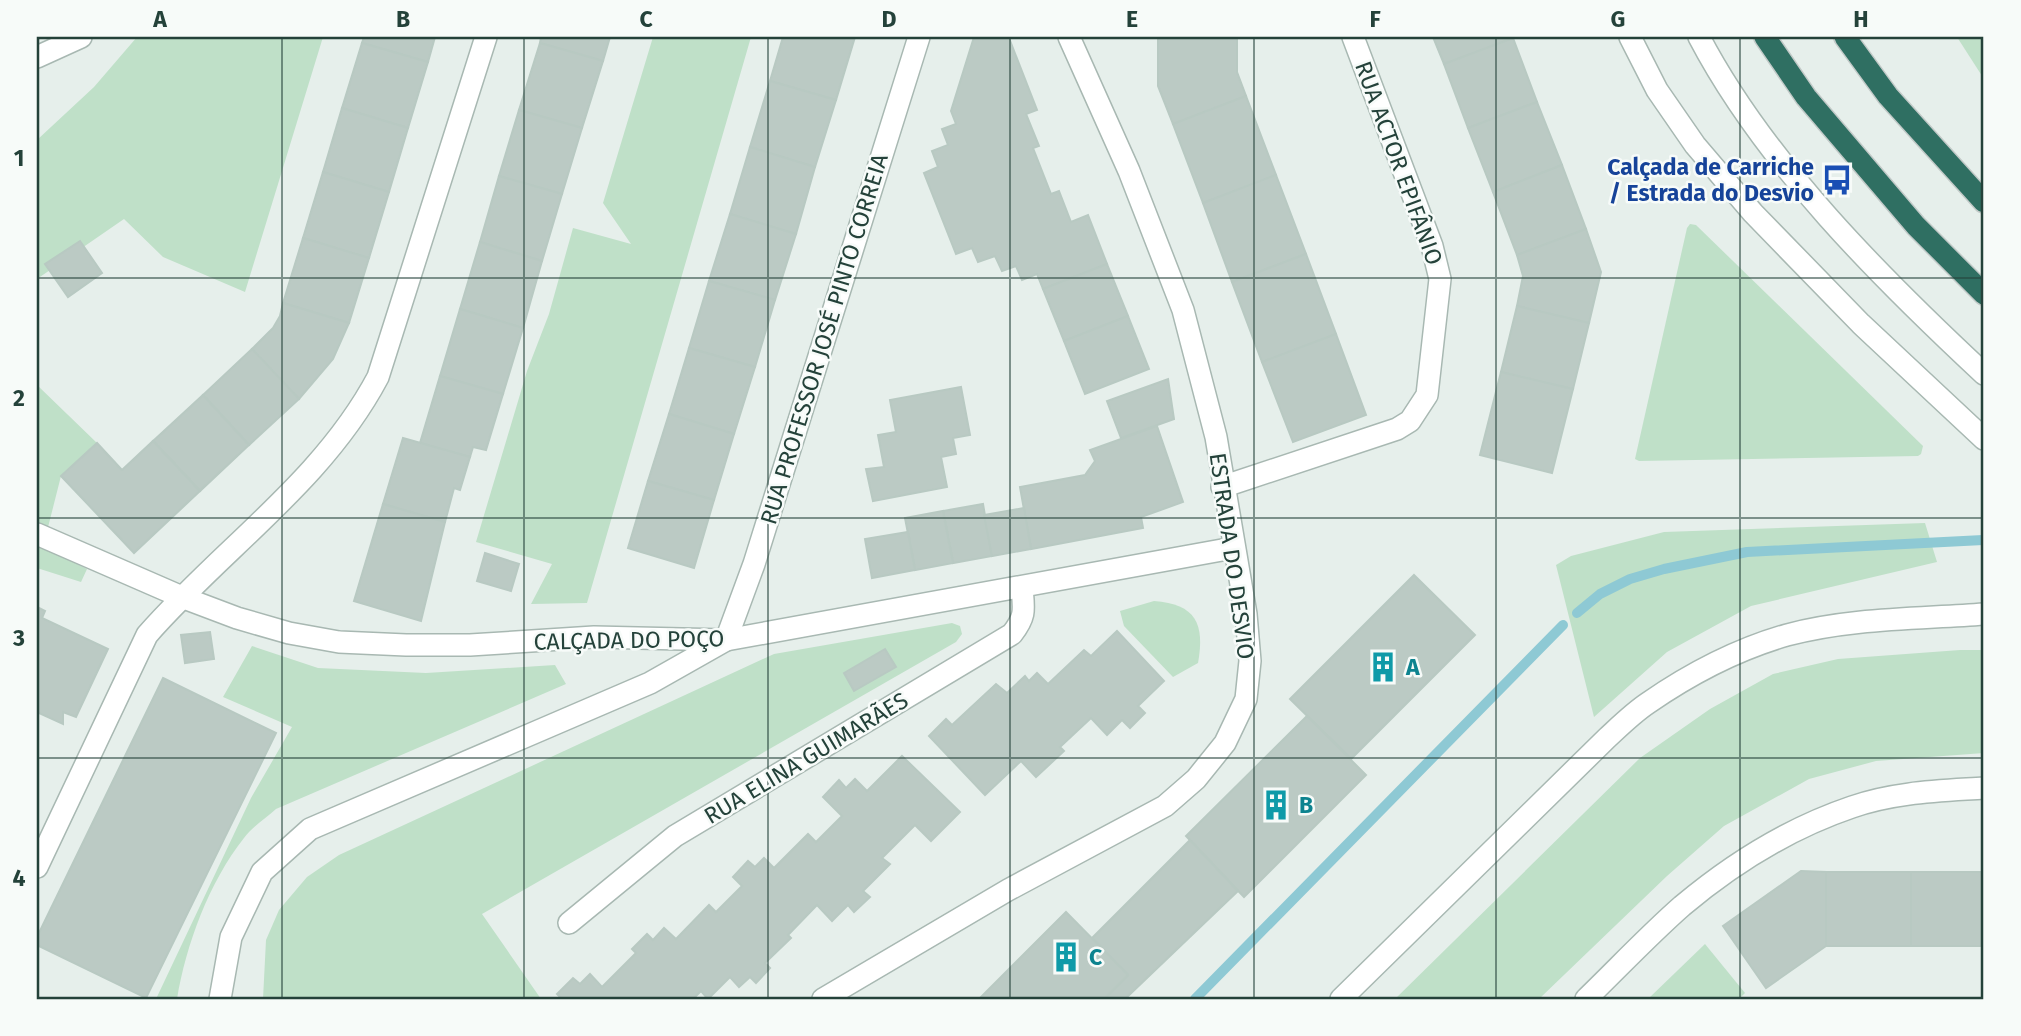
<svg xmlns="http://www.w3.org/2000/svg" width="2021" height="1036" font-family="'Fira Sans',sans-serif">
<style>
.green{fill:#bfe0c8}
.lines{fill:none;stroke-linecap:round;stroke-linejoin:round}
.stream{stroke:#8ec9d4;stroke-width:10}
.building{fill:#bbcac4;stroke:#b8c9c2;stroke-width:2}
.minor-casing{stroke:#a8b8b2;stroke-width:24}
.highway-casing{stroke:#c2cac8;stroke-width:24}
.minor{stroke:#fff;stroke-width:21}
.highway{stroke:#2f6f62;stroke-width:21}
.grid{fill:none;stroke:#24423a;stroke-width:2;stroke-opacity:0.55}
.labels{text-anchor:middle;stroke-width:5;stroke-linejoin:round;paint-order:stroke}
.street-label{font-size:23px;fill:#24423a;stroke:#f7fbf9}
.transit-label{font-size:23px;font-weight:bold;fill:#164399;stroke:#f7fbf9;text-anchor:end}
.culture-label{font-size:23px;font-weight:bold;fill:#0d838f;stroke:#f7fbf9;text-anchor:start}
.neatline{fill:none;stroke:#24423a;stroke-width:2.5}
.grid-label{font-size:23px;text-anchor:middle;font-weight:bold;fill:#24423a}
</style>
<rect width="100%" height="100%" fill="#e6efeb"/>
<g class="green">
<path d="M137,37H323L245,292L163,257L124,219L37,279V140L94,87Z"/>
<path d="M653,37H751L587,603L531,604L552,564L476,542L527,371L549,314L573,228L631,244L603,203Z"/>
<path d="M1957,37H1984V79Z"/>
<path d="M1690,224L1696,225L1923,446L1921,454L1918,456L1639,461L1635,459L1687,228Z"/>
<path d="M37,385L97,443L61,476L43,547L87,569L81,582L37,568Z"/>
<path d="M1925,523L1937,562L1751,606L1667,652L1594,717L1556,565L1571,556L1664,532Z"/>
<path d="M1154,601C1196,604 1205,624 1198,663L1173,677L1124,626L1120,611Z"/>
<path d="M952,623L960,626L962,634L956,642L482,914L541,999H263L266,940L279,910L307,877L339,855L774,654Z"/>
<path d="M252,646L318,668L426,673L555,665L566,684L276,809C266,818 252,827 244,838C209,882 186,945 177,999H156L251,798L292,727L223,697Z"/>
<path d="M1960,650H1984V753L1876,761L1809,779L1724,826L1667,876L1539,999H1395L1640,758L1710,709L1773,674L1838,659Z"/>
<path d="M1705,944L1745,993L1739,999H1648Z"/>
</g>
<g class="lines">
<g class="stream">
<path d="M1577,613L1600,594L1630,579L1664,569L1747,552L1983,540"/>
<path d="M1195,999L1563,625"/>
</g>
</g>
<g class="building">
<path d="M364,37H435L428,62L362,43Z"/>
<path d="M541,37H610L603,61L540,43Z"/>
<path d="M783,37H855L836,100L770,81Z"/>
<path d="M974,37L1009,38L1037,110L1026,114L1039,146L1033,148L1051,194L1059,191L1071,222L1088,215L1107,264L1043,289L1037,274L1022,280L1016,266L1002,271L995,256L978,262L972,248L956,254L924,173L938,167L932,151L948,145L942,129L956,124L951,111Z"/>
<path d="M1158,37H1237V72L1246,96L1173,124L1158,86Z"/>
<path d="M1433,37H1513V38L1444,64Z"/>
<path d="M1513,38L1537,102L1468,128L1444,64Z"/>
<path d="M362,43L428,62L408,128L342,108Z"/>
<path d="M540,43L603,61L582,128L519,110Z"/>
<path d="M770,81L836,100L815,167L750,147Z"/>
<path d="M1246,96L1276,175L1203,203L1173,124Z"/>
<path d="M1537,102L1562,165L1493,192L1468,128Z"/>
<path d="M342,108L408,128L389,192L323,172Z"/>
<path d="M519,110L582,128L562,194L499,176Z"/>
<path d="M750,147L815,167L796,234L730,214Z"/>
<path d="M1562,165L1586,229L1517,255L1493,192Z"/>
<path d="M323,172L389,192L369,258L303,238Z"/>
<path d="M1276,175L1306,254L1232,282L1203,203Z"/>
<path d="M499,176L562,194L542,261L480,242Z"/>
<path d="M730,214L796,234L775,300L709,281Z"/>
<path d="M1586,229L1601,272L1589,323L1517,306L1523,276L1517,255Z"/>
<path d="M303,238L369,258L349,323L283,303Z"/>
<path d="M80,241L102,273L68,297L45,264Z"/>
<path d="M480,242L542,261L523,328L460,309Z"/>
<path d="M1306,254L1336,334L1262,362L1232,282Z"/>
<path d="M1107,264L1128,316L1064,341L1043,289Z"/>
<path d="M709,281L775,300L755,367L689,348Z"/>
<path d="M283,303L349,323L333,359L299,399L252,349L273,328L280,316Z"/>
<path d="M1517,306L1589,323L1573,389L1501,372Z"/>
<path d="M460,309L523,328L503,394L440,376Z"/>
<path d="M1128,316L1149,369L1085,394L1064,341Z"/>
<path d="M1336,334L1366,415L1293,442L1262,362Z"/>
<path d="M689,348L755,367L734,434L669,414Z"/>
<path d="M252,349L299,399L249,445L203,395Z"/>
<path d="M1501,372L1573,389L1552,473L1480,455Z"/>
<path d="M440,376L503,394L486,450L473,447L470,457L420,443Z"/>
<path d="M1168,379L1174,419L1121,438L1107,401Z"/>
<path d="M961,387L970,435L953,438L956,454L941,457L947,487L873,501L866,469L884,467L878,435L896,432L890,400Z"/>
<path d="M203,395L249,445L200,491L153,441Z"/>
<path d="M669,414L734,434L714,500L648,481Z"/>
<path d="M1157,426L1183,502L1141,517L1143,528L1031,549L1020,487L1085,475L1095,461L1090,450Z"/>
<path d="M403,438L470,457L460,490L454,488L445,522L383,504Z"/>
<path d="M153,441L200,491L134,553L61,476L97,443L122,470Z"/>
<path d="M648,481L714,500L694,568L628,548Z"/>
<path d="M383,504L445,522L421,621L354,601Z"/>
<path d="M983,504L992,556L953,563L943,511Z"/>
<path d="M1024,508L1031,549L992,556L984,515Z"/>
<path d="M943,511L953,563L915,570L905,518Z"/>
<path d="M908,532L915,570L872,578L865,539Z"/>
<path d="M485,553L519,564L511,591L477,581Z"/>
<path d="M1414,575L1475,635L1351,759L1290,699Z"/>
<path d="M37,607L45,611L42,618L108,649L76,717L63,712V724L37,712Z"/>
<path d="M1117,631L1164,681L1138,706L1145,713L1130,728L1122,720L1107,735L1091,718L1060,747L1064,751L1036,777L1021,761L985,795L929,736L946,719L952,725L996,684L1007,693L1025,676L1029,681L1037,673L1048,684L1084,650L1091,656Z"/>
<path d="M210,632L214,659L185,663L181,635Z"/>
<path d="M885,649L896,667L854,691L844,673Z"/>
<path d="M163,678L276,733L146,998L37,945V937Z"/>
<path d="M1307,716L1366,775L1244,897L1186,836Z"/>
<path d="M902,756L960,812L931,841L915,825L882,858L890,864L863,891L870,897L854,912L848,905L832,921L817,905L788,935L791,938L765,963L770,968L756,983L750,977L739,987L730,977L708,999L701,991L693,999H562L557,994L573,978L580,984L590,974L602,987L636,953L632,949L647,934L653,940L664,928L676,939L709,905L716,912L742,886L733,877L748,861L755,867L764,858L774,868L808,834L816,842L842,816L823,797L839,780L846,788L855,779L867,791Z"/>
<path d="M1190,840L1238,891L1125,999H1104L1128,975L1092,938Z"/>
<path d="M1801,871L1826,872V946L1766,988L1723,926Z"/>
<rect x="1826" y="872" width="85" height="74"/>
<rect x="1911" y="872" width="73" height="74"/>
<path d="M1066,912L1128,975L1104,999H979Z"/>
</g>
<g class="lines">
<g class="minor-casing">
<g id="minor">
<path d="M1630,37L1657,90L1695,145L1753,213L1861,324L1984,439"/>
<path d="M1699,37C1765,163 1881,278 1984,374"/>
<path d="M37,57L81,37"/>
<path d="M1222,487L1397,429L1410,421L1427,395L1440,279L1432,246L1353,37"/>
<path d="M37,534L184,598L237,618L289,633L339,642L406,645H470L594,637L726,640L1233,548"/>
<path d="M37,867L147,635C223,548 323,481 378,377L486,37"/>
<path d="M569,923L675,836L1012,634C1026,616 1024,610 1022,588"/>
<path d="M220,999L231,937L262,872L310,829L650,683L726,640L754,564L919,37"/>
<path d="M823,999L1008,890L1165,806L1196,779L1225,743L1246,699L1250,661L1246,614L1216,437L1183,310L1129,171L1069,37"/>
<path d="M1341,999L1607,738C1620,726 1633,713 1648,703C1690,674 1738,649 1787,635C1850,618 1919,619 1984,614"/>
<path d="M1586,999C1618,968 1649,935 1682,906C1732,864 1790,828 1852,807C1894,792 1940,791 1984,788"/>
</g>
</g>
<g class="highway-casing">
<g id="highway">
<path d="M1765,37L1806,97L1916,226L1984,294"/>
<path d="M1845,37L1888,96L1984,202"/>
</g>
</g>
<use href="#minor" class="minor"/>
<use href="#highway" class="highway"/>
</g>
<path class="grid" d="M282,37V999M524,37V999M768,37V999M1010,37V999M1254,37V999M1496,37V999M1740,37V999M37,278H1984M37,518H1984M37,758H1984"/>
<defs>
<g id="bus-bare" transform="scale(2.415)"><path d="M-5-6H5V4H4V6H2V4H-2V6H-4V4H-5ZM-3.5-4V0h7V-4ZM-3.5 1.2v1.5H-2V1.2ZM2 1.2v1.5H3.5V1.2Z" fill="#1a4fb4" stroke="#f7fbf9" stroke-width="2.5" paint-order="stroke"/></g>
<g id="building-bare" transform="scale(2.415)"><path d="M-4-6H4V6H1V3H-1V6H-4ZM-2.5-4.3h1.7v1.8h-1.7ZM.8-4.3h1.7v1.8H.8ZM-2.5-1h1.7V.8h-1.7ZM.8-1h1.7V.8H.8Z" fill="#0f9aa8" stroke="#f7fbf9" stroke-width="2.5" paint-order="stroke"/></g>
</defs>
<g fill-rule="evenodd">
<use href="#bus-bare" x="1837" y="180"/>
<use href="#building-bare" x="1383" y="667"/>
<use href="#building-bare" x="1276" y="805"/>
<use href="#building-bare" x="1066" y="957"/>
</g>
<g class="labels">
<g class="street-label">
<text transform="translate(1399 163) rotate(70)" y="8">RUA ACTOR EPIFÂNIO</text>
<text transform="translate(824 339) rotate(-73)" y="8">RUA PROFESSOR JOSÉ PINTO CORREIA</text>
<text transform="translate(1232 556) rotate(82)" y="8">ESTRADA DO DESVIO</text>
<text transform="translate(629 640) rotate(-1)" y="8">CALÇADA DO POÇO</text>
<text transform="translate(806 758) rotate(-31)" y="8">RUA ELINA GUIMARÃES</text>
</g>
<g class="transit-label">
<text x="1814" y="175">Calçada de Carriche<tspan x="1814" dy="26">/ Estrada do Desvio</tspan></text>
</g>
<g class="culture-label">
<text x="1406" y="675">A</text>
<text x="1299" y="813">B</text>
<text x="1089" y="965">C</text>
</g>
</g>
<rect width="2021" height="1036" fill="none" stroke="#f7fbf9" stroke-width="77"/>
<rect x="38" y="38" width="1944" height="960" class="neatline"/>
<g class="grid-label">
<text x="160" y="27">A</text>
<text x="403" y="27">B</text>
<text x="646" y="27">C</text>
<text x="889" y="27">D</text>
<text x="1132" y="27">E</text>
<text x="1375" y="27">F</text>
<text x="1618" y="27">G</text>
<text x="1861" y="27">H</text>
<text x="19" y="166">1</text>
<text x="19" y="406">2</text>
<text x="19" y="646">3</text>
<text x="19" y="886">4</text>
</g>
</svg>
